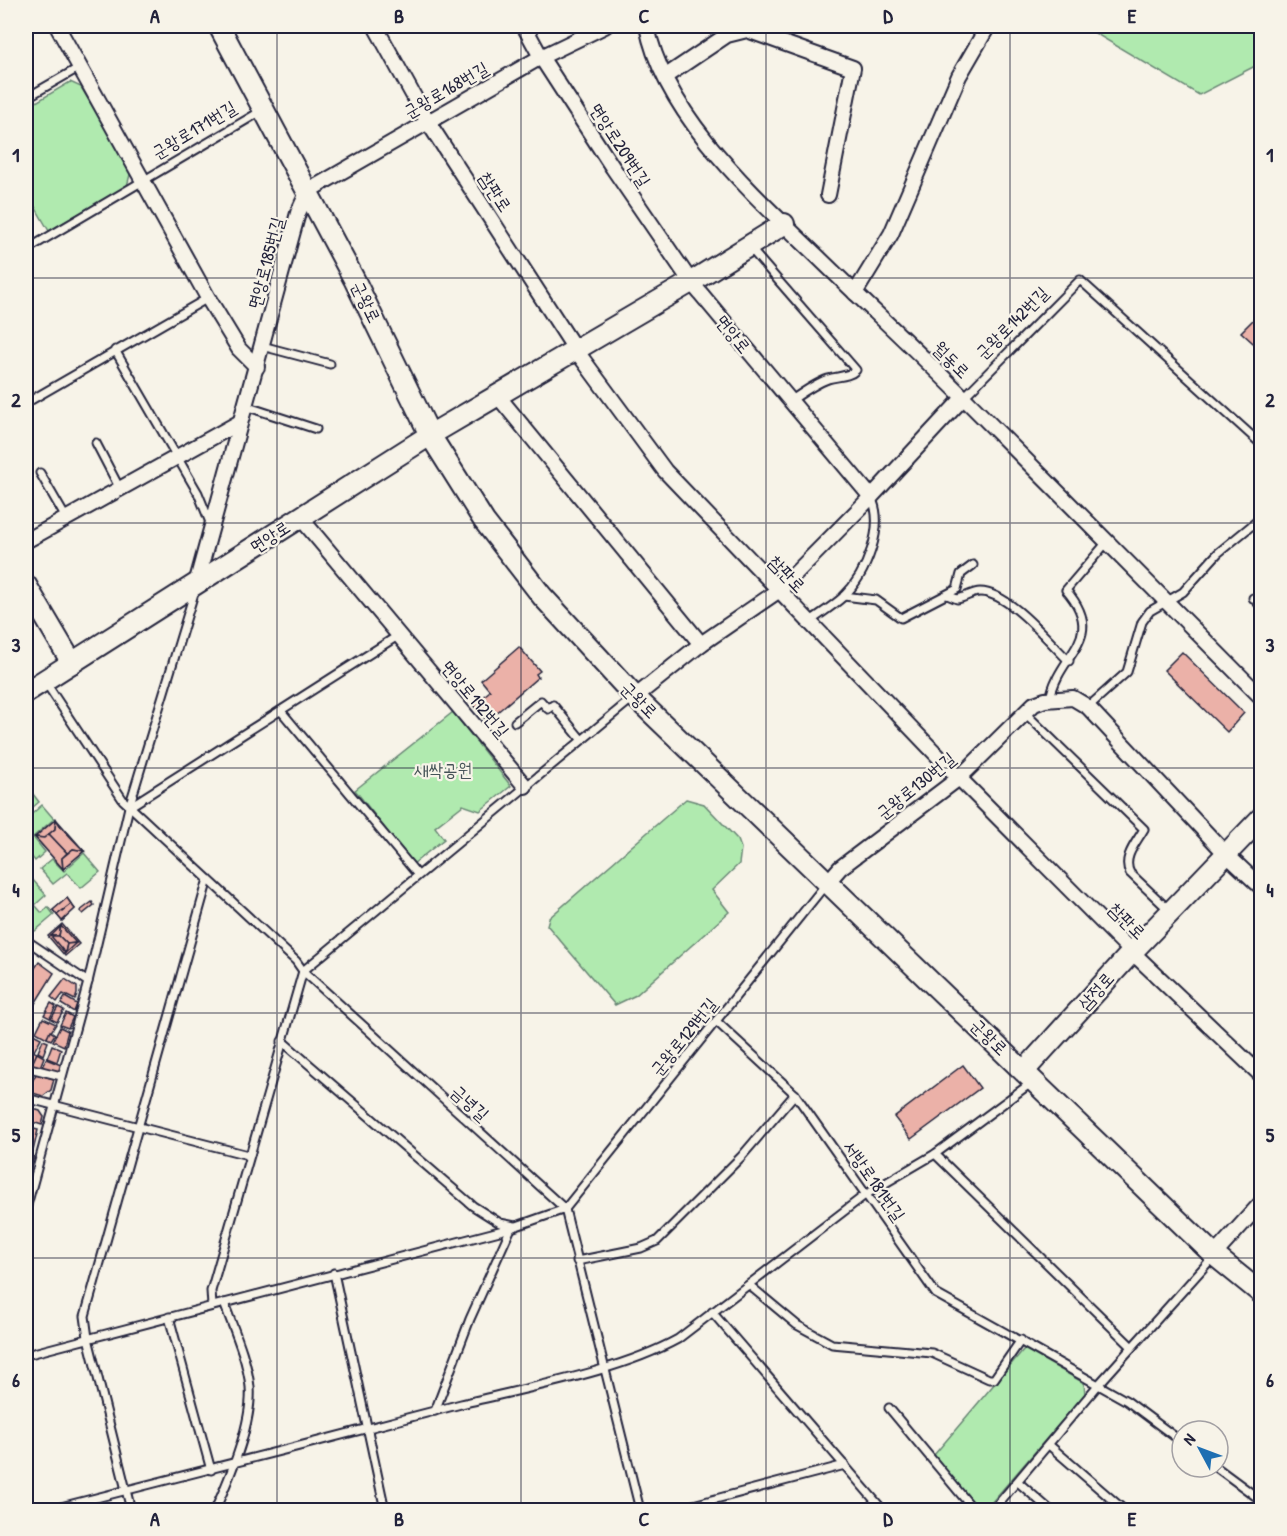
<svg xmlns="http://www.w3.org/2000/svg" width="1287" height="1536" font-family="'Patrick Hand','Poor Story',sans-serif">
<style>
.green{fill:#b0eaaf;stroke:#698675;stroke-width:1.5}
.building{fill:#ebb1a8;stroke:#22223b;stroke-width:1.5}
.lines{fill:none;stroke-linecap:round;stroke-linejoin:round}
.lane-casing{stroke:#22223b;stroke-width:11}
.street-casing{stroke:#22223b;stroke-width:18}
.secondary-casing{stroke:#22223b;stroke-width:24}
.lane{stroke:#f7f3e8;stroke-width:7}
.street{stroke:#f7f3e8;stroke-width:14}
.secondary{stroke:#f7f3e8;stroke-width:20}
.grid{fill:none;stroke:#22223b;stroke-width:1.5;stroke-opacity:0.55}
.labels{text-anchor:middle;stroke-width:4.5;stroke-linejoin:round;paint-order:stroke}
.street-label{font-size:18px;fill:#22223b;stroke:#f7f3e8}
.park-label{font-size:18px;fill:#465458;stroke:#f7f3e8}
.neatline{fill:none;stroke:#22223b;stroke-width:2}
.grid-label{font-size:20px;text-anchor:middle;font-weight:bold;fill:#22223b}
</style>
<rect width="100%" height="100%" fill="#f7f3e8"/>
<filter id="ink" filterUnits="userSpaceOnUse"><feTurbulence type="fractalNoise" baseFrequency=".0167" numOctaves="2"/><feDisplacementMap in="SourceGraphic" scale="12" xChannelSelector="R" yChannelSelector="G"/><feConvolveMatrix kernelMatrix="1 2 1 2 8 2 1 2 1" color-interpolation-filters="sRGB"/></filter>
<g filter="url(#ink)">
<g class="green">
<path d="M1083,26H1261V63L1199,95Z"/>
<path d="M70,82L81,87L131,171L127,186L49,231L26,191V108Z"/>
<path d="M453,712L511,786L480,811L463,805L435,827L444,839L413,864L355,790Z"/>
<path d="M26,785L39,802L26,813Z"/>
<path d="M686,799L704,804L738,840L741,848L739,864L712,890L729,912L636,995L615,1005L547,925L549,918Z"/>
<path d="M42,805L54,819L33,837L45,852L35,861L31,856L28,860L26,857V819Z"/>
<path d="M84,853L100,872L81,888L67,873L53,884L40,869L52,859L64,871Z"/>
<path d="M32,879L46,895L35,905L42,913L48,907L54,915L35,931L26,925V898L28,895L26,884Z"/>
<path d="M1024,1349L1084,1383L1085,1394L985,1510H977L934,1455Z"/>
</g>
<g class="building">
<path d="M1262,311V351L1241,332Z"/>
<path d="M519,647L540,671L536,674L538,677L487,721L473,705L490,691L481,680Z"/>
<path d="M1182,652L1244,713L1227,732L1164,670Z"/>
<path d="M56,819L84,851L63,869L35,837Z"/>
<path d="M56,819L55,829L44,838L35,837Z"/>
<path d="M56,819L61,827L84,851L73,849L67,853L49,834L55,829Z"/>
<path d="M49,834L67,853L62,858L63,869L35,837L44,838Z"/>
<path d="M73,849L84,851L63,869L62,858Z"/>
<path d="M67,898L75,909L62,921L53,910Z"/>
<path d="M67,898L71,904L57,915L53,910Z"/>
<path d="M92,902L94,905L83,914L80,911Z"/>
<path d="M71,904L75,909L62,921L57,915Z"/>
<path d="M62,924L79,944L65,956L48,936Z"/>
<path d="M61,926L59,936H51Z"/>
<path d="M61,926L76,943L67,944L59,936Z"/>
<path d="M51,936H59L67,944L65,953Z"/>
<path d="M76,943L65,953L67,944Z"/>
<path d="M39,962L54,973L26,1018V981Z"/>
<path d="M65,979L77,987V994L75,1000L63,994L57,1002L51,997Z"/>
<path d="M65,997L77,1004L74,1012L61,1004Z"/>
<path d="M51,1003L56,1006L50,1018L44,1015Z"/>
<path d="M58,1007L64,1010L57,1022L51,1019Z"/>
<path d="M66,1013L73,1017L68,1028L60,1025Z"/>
<path d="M43,1018L56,1024L47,1038L36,1032Z"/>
<path d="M60,1027L68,1031L64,1046L53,1041Z"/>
<path d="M50,1031L55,1034L51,1040L47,1038Z"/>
<path d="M33,1034L41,1038L34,1051L27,1047Z"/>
<path d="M43,1040L48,1042L43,1055L38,1052Z"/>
<path d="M52,1045L61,1049L57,1062L47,1058Z"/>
<path d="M26,1048L37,1053L31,1066L26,1064Z"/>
<path d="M37,1053L44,1057L40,1067L32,1064Z"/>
<path d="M46,1059L61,1065L59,1072L42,1067Z"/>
<path d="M963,1065L980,1088L911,1139L894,1117Z"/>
<path d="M36,1074L54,1079L51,1090L43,1096L26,1091L28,1079L33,1080Z"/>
<path d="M26,1107L40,1111L44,1117L42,1125L26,1120Z"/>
<path d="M26,1127L38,1130L33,1151L26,1149Z"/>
<path d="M26,1154L34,1157L32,1163L26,1161Z"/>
</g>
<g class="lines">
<g class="lane-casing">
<g id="lane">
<path d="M26,98L80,67"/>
<path d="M750,248L856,370C849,377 838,376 828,379C814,384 802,393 789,402"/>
<path d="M26,250L263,110"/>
<path d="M262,346L330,364"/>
<path d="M115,350L198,493L211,525"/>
<path d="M963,398L1080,280L1262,445"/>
<path d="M26,403L208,298"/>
<path d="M245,406L316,429"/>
<path d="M96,443L120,489"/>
<path d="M40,473L66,518"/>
<path d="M947,595L957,599C965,598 972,592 980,592C1009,592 1048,641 1069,661"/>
<path d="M844,596L876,600L901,618L957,589L961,574L973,565"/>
<path d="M1253,598L1262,607"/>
<path d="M809,622C820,614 833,606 843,597C866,575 886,526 871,497"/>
<path d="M46,683L123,800L296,961L303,971L565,1209L640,1510"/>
<path d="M1050,700C1057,653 1109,640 1066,590L1107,542"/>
<path d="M1088,707L1127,672L1142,622L1150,611L1183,592L1218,553L1262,517"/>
<path d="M281,711L417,874"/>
<path d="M1025,713L1144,829C1136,843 1122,858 1130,873L1169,910"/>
<path d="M515,722L541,701L548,709L553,705L581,739"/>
<path d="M129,807L399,635"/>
<path d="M26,940L88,982"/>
<path d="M716,1021L795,1094L936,1294L1127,1401L1182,1442"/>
<path d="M282,1041L473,1206L500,1223L515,1226"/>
<path d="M26,1067L61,1076"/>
<path d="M26,1098L248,1155"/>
<path d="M935,1154L1132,1347"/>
<path d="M26,1209L88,982L129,807L195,590"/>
<path d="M565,1209L826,884"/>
<path d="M577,1261L641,1248L657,1241L741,1157L795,1094"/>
<path d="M334,1273L385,1510"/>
<path d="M749,1285L797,1325L832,1344L932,1353L989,1379H994L1021,1340"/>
<path d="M212,1306L211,1291L303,971L634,697"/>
<path d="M712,1312L883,1510"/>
<path d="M169,1317L211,1470"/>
<path d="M26,1355L511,1228L565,1209"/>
<path d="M889,1408L974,1510"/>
<path d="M435,1411L470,1319L511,1228"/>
<path d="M1049,1445L1124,1510"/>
<path d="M1216,1467L1262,1501"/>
<path d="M1018,1482L1050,1510"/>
<path d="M49,1510C186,1475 324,1440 461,1404C529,1387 618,1372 678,1339L865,1195L935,1154L1031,1083"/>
<path d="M131,1510L88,1338L85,1316L208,879"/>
<path d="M215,1510C230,1477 253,1423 250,1387C247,1358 234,1330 224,1303"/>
<path d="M674,1510L845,1465"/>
<path d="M993,1510L1099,1384L1213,1257"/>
</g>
</g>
<g class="street-casing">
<g id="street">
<path d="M57,26L208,298L239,349L257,367"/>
<path d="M375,26L428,122L575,349L665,471L959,778L1132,952L1262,1076"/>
<path d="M524,26L541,57L613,168L691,282L871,497"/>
<path d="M647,26C664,115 754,195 817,256C865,303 915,349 963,397C1063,497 1162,597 1262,698"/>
<path d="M666,76L727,35L747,30L853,68L828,195"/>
<path d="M855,293L891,234L959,76L988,26"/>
<path d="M497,395L701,644"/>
<path d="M300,517L525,786"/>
<path d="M26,541L240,422"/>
<path d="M196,584L298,213L308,191L541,57L605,26"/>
<path d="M635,697L701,644L778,591L871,497L963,398"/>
<path d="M827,883L840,868L959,778L1034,704L1045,700L1073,698L1088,707L1226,854L1262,888"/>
<path d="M1214,1255L1262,1202"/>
</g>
</g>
<g class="secondary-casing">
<g id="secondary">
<path d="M219,26L354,279L430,435L484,521L542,596L635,697L1214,1255L1262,1294"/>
<path d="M26,585L72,663"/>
<path d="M26,692L430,435L691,282L784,224"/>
<path d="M1024,1071L1132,952L1262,817"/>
</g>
</g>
<use href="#lane" class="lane"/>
<use href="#street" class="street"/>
<use href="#secondary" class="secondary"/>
</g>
</g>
<path class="grid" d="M277,26V1510M521,26V1510M766,26V1510M1010,26V1510M26,278H1262M26,523H1262M26,768H1262M26,1013H1262M26,1258H1262"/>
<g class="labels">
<g class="street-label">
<text transform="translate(446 90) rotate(-30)" y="6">군왕로168번길</text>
<text transform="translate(194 130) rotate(-31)" y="6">군왕로171번길</text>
<text transform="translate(620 145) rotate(57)" y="6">면앙로209번길</text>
<text transform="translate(495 192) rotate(57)" y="6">참판로</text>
<text transform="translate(266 263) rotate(-75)" y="6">면앙로185번길</text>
<text transform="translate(366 302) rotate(64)" y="6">군왕로</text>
<text transform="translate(1012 323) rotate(-45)" y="6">군왕로142번길</text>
<text transform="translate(733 334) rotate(51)" y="6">면앙로</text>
<text transform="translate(951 360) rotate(45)" y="6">월동로</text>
<text transform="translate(270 537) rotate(-33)" y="6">면앙로</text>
<text transform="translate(787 574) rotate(46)" y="6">참판로</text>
<text transform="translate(475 699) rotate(50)" y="6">면앙로192번길</text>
<text transform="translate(639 700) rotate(45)" y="6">군왕로</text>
<text transform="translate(916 786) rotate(-39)" y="6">군왕로130번길</text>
<text transform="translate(1127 921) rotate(45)" y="6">참판로</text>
<text transform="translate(1096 991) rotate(-48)" y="6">삼정로</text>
<text transform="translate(684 1037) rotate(-51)" y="6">군왕로129번길</text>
<text transform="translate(989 1037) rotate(44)" y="6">군왕로</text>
<text transform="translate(470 1103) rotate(42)" y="6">금녕길</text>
<text transform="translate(874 1181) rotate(55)" y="6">서방로181번길</text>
</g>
<g class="park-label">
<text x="443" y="776">새싹공원</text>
</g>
</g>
<rect width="1287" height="1536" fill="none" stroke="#f7f3e8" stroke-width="66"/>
<g transform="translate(1200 1449) rotate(311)"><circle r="28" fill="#f7f3e8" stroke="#a29fa3" stroke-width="1.5"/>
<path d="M0-4.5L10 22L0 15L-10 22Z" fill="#1f6fb2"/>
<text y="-9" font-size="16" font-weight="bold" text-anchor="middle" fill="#22223b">N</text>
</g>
<rect x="33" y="33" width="1221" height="1470" class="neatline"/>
<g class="grid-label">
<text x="155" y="23">A</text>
<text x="399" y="23">B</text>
<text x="644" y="23">C</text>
<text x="888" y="23">D</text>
<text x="1132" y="23">E</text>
<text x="16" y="162">1</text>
<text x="1270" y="162">1</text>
<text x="16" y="407">2</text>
<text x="1270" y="407">2</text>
<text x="16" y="652">3</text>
<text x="1270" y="652">3</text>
<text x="16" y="897">4</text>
<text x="1270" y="897">4</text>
<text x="16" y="1142">5</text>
<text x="1270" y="1142">5</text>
<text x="16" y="1387">6</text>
<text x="1270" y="1387">6</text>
<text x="155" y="1526">A</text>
<text x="399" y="1526">B</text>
<text x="644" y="1526">C</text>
<text x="888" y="1526">D</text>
<text x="1132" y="1526">E</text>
</g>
</svg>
